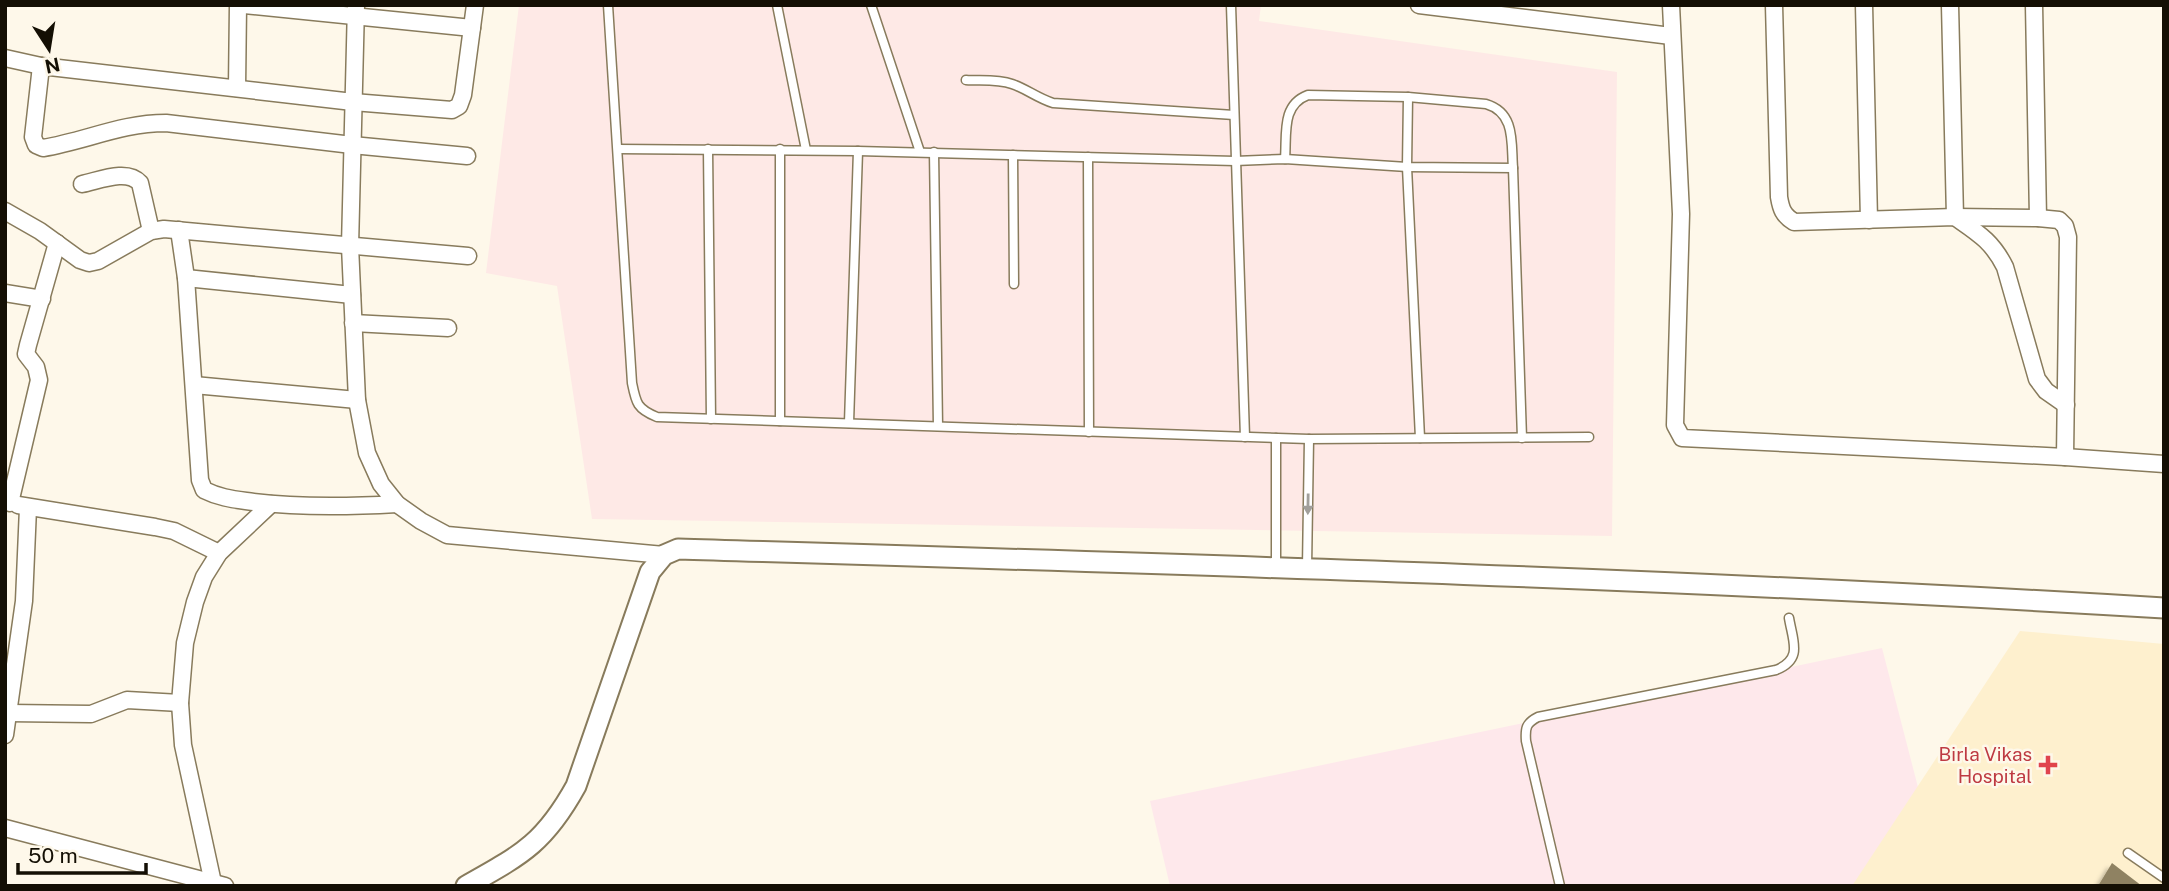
<svg xmlns="http://www.w3.org/2000/svg" width="2169" height="891" font-family="'Public Sans',sans-serif">
<style>
.commercial{fill:#fee9e6}
.industrial{fill:#fee8eb}
.built{fill:#fef0ce}
.building{fill:#8f8262;filter:url(#shadow)}
.lines{fill:none;stroke-linecap:round;stroke-linejoin:round}
.service-casing{stroke:#887b5c;stroke-width:11}
.minor-casing{stroke:#887b5c;stroke-width:19}
.tertiary-casing{stroke:#887b5c;stroke-width:23}
.service{stroke:#fff;stroke-width:8}
.minor{stroke:#fff;stroke-width:16}
.tertiary{stroke:#fff;stroke-width:19}
.oneway{fill:#a19f9b}
.health-dot{fill:#e0444e;stroke:#fef8ea;stroke-width:2.5}
.labels{text-anchor:middle;stroke-width:5;stroke-linejoin:round;paint-order:stroke}
.health-label{font-size:19px;fill:#be3a42;stroke:#fef8ea;text-anchor:end}
</style>
<defs>
<filter id="shadow"><feDropShadow dx="-4.5" dy="4.5" stdDeviation="2" flood-color="#0004"/></filter>
</defs>
<rect width="100%" height="100%" fill="#fef8ea"/>
<path class="commercial" d="M519,5H1261L1259,21L1617,72L1612,536L592,519L557,286L486,273Z"/>
<path class="industrial" d="M1882,648L1920,795L1857,886H1170L1150,801Z"/>
<path class="built" d="M2020,631L2164,644V886H1852Z"/>
<path class="building" d="M2112,863L2142,886H2098Z"/>
<g class="lines">
<g class="service-casing">
<g id="service">
<path d="M608,5L632,383C636,403 637,409 657,417L1309,439L1589,437"/>
<path d="M777,5L806,150"/>
<path d="M871,5L920,152"/>
<path d="M1231,5L1245,437"/>
<path d="M966,80C980,81 998,79 1012,84C1027,89 1037,98 1053,103L1234,115"/>
<path d="M1408,97L1407,167L1420,438"/>
<path d="M618,149L858,151L1235,161L1285,159L1407,167L1513,168"/>
<path d="M708,149L711,419"/>
<path d="M934,152L938,426"/>
<path d="M1013,155L1014,284"/>
<path d="M1088,157L1089,432"/>
<path d="M1285,159C1287,134 1281,105 1308,95L1408,97L1486,104C1516,113 1511,143 1513,168L1522,438"/>
<path d="M780,421V149"/>
<path d="M849,423L858,151"/>
<path d="M1276,438V567"/>
<path d="M1307,568L1309,439"/>
<path d="M2128,853L2164,878"/>
<path d="M1560,886L1526,741C1525,728 1526,723 1538,717L1776,670C1803,659 1793,642 1789,618"/>
</g>
</g>
<g class="minor-casing">
<g id="minor">
<path d="M244,5L472,28"/>
<path d="M356,5L350,246L357,400L367,453L381,484L397,504L421,521L447,535L664,555"/>
<path d="M1419,5L1671,36"/>
<path d="M1671,5L1681,214L1675,425L1682,438L2065,457L2164,464"/>
<path d="M1774,5L1779,197C1781,209 1783,215 1794,222L1955,217L2038,218L2059,220L2065,226L2068,237L2065,457"/>
<path d="M1864,5L1869,220"/>
<path d="M1950,5L1955,217C1978,233 1992,241 2005,267L2037,379L2046,391L2066,405"/>
<path d="M2034,5L2038,218"/>
<path d="M5,58L41,66L353,102L452,110L459,106L463,95L475,5"/>
<path d="M41,66L33,137L36,145L43,148C86,141 121,123 166,123L352,145L467,156"/>
<path d="M237,88L238,5"/>
<path d="M82,184C98,181 127,168 140,183L151,231"/>
<path d="M5,211L40,231L80,260L89,263L98,261L151,231L164,229L468,256"/>
<path d="M179,230L186,278L200,480L204,490C218,497 231,499 246,501C296,508 346,507 397,504"/>
<path d="M186,278L352,295"/>
<path d="M5,293L42,299"/>
<path d="M353,323L448,328"/>
<path d="M194,385L357,400"/>
<path d="M10,503L39,380L36,367L26,354L28,345L57,243"/>
<path d="M18,505L155,527L174,531L219,553"/>
<path d="M8,713L91,714L127,700L180,703"/>
<path d="M5,735L24,601L28,508"/>
<path d="M5,828L225,886"/>
<path d="M213,883L183,745L180,703L185,643L195,602L204,577L219,553L271,504"/>
</g>
</g>
<g class="tertiary-casing">
<path id="tertiary" d="M466,886C521,855 544,844 576,786L650,572L664,555L678,549C1174,564 1669,578 2164,608"/>
</g>
<use href="#service" class="service"/>
<use href="#minor" class="minor"/>
<use href="#tertiary" class="tertiary"/>
</g>
<defs><path id="oneway-solid" d="M-6-.8H1V-3.2L6.5 0L1 3.2V.8H-6Z" transform="scale(1.75)"/></defs>
<use class="oneway" href="#oneway-solid" transform="translate(1308 504) rotate(91)"/>
<path class="health-dot" d="M2044.5 754.5h7v7h7v7h-7v7h-7v-7h-7v-7h7z"/>
<g class="labels">
<g class="health-label">
<text x="2032" y="761">Birla Vikas<tspan x="2032" dy="22">Hospital</tspan></text>
</g>
</g>
<rect width="2169" height="891" fill="none" stroke="#140f04" stroke-width="14"/>
<g transform="translate(49 49) rotate(168)" stroke="#fef8ea" stroke-width="5" paint-order="stroke">
<path d="M0-5L12 26L0 18L-12 26Z" fill="#140f04"/>
<text y="-10" font-size="19" font-weight="bold" text-anchor="middle" fill="#140f04">N</text>
</g>
<path d="M18 863v10h128v-10" fill="none" stroke="#140f04" stroke-width="3.5"/>
<text x="28" y="863" font-size="21" fill="#140f04" stroke="#fef8ea" stroke-width="5" paint-order="stroke">50 m</text>
</svg>
